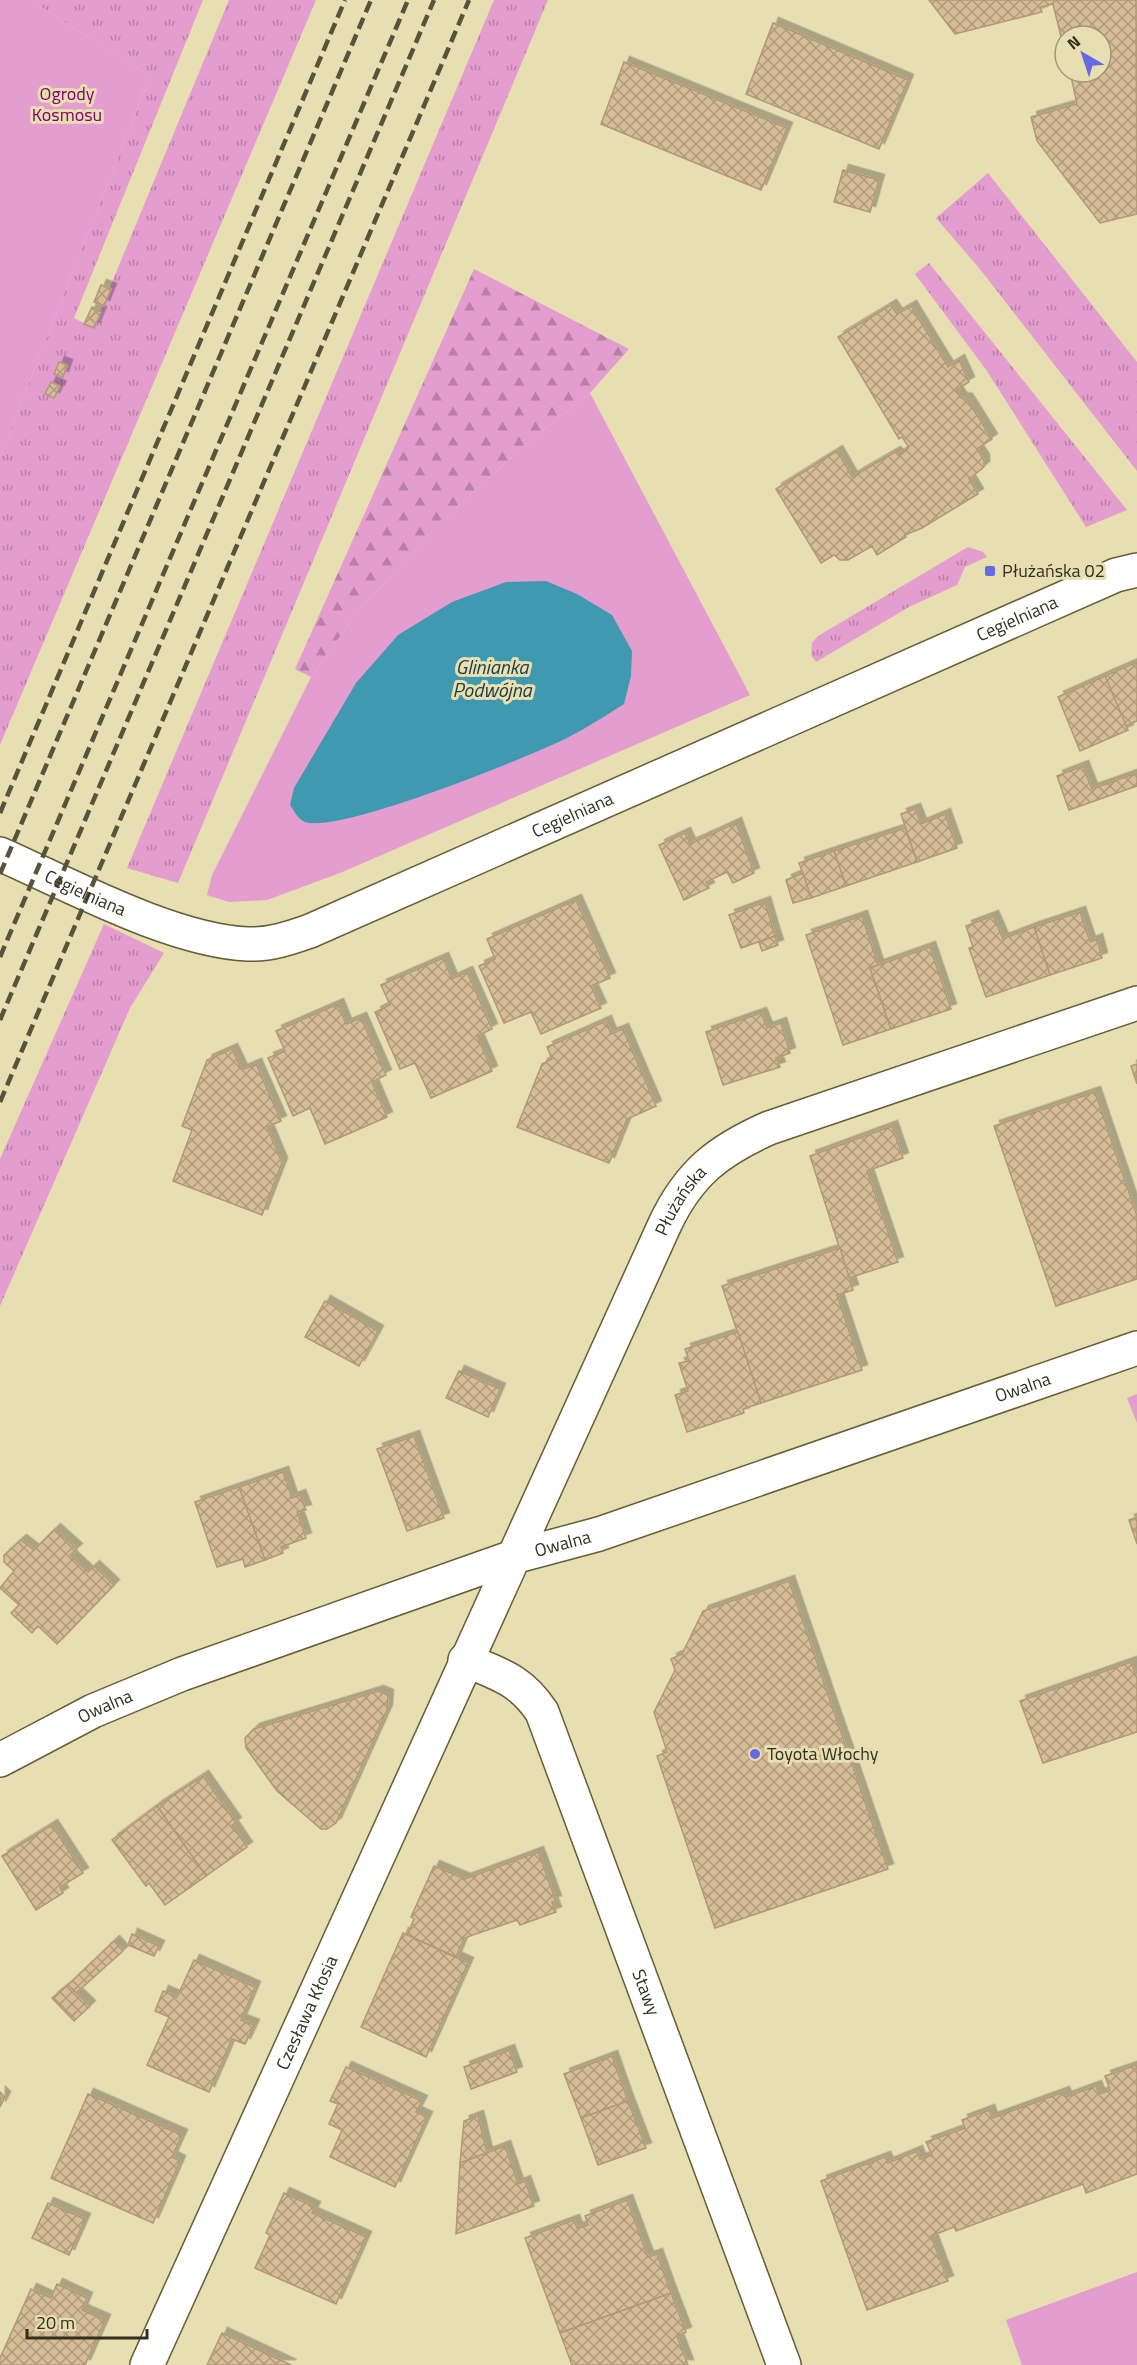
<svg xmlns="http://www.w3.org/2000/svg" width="1137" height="2365" font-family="'Titillium Web',sans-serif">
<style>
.grass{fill:url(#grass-tufts)}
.forest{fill:url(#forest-firs)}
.green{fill:#e39dcf}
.water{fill:#3f9ab1}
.building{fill:url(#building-cross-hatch);stroke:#b19974;stroke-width:1.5;filter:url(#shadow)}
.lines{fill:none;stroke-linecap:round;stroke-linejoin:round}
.street-casing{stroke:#665e36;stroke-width:36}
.secondary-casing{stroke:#665e36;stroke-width:36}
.street{stroke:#fff;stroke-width:33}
.secondary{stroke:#fff;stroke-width:33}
.rail{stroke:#58543c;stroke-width:4.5;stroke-dasharray:12 6;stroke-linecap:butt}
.poi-dot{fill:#656ae3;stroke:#e7deb2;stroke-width:2}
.labels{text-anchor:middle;stroke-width:6;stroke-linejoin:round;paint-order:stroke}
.park-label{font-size:18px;fill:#84016e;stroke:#e7deb2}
.poi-label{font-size:18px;fill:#322f1d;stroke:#e7deb2;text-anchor:start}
.street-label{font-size:18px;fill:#322f1d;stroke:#e7deb2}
.water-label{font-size:20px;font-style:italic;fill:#1e3a42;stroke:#e7deb2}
</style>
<defs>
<pattern id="grass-tufts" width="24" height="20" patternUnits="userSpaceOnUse" patternTransform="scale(1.5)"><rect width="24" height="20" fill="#e39dcf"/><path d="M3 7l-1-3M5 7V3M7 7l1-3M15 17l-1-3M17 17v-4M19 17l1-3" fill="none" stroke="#b980a7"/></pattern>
<pattern id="forest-firs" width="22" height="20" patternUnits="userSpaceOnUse" patternTransform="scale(1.5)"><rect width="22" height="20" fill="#e39dcf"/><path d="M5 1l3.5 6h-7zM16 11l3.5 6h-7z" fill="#b980a7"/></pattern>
<pattern id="building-cross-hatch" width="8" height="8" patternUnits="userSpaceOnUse" patternTransform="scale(1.5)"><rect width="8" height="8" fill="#d6bd97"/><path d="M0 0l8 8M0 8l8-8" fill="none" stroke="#ae9a7b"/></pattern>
<filter id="shadow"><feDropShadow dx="5.5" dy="-5.5" stdDeviation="0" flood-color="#0004"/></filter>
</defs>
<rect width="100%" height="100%" fill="#e7deb2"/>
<g class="grass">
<path d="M30,0H203L74,318L93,328L229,0H316L0,745V457L150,76Z"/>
<path d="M494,0H548L178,883L127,868Z"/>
<path d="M988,173L1137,362V471L979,268L936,218Z"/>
<path d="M929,263L1127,510L1086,527L987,371L915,274Z"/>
<path d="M968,547L983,552L987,557L965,567L957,585L909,607L816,662L811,655L812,643L818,636Z"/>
<path d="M104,924L164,953L130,1008L0,1306V1159Z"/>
</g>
<g class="forest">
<path d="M474,269L629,349L590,393L532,439L437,525L357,613L311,677L295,669Z"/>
<path d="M1137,1394V1423L1127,1398Z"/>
</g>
<g class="green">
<path d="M0,0H30L150,76L0,457Z"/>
<path d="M590,393L750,695L340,873L267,900L229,902L207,895L212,875L311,677L357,613L437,525L532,439Z"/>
<path d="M1137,2272V2365H1022L1006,2320Z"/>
</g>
<path class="water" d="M546,581L577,594L612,615L632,651L631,676L624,704C605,716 585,729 565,739C526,758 339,834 305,822C298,819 294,811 290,805L294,788L356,683L398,635L452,602L506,582Z"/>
<g class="building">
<path d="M929,0H1136L1137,214L1100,223L1037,141L1031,117L1077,104L1070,72H1101V36H1065V53L1053,4L1040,7L1042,12L955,34Z"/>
<path d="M773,23L908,80L879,149L746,94Z"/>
<path d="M624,62L787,128L761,190L601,124Z"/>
<path d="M843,170L879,180L870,212L834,202Z"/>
<path d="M101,285L111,289L104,306L94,302Z"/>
<path d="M891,305L897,314L911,306L948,367L959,360L969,382L956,390L961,398L967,399L992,439L977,449L984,460V467L969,479L978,494L922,528L905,535L906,537L877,555L872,546L848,560H840L834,555L821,563L776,489L837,451L852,477L895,452L898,455L907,449L908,446L902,437L899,439L838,337Z"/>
<path d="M92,307L101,312L94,328L84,324Z"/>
<path d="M59,362L67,365L63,377L54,374Z"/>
<path d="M51,382L60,386L54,398L45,394Z"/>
<path d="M1137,662V721L1126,726L1105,676Z"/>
<path d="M1105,676L1128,730L1080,751L1058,697Z"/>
<path d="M1083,766L1092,789L1137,773V786L1069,810L1057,776Z"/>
<path d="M915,809L921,824L945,814L957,848L917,862L901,814Z"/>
<path d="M736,823L754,873L733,883L727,872L706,882L709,888L684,900L659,845L685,833L690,844Z"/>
<path d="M905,828L917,862L846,886L834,851Z"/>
<path d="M834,851L846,886L811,898L799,863Z"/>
<path d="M803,873L811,898L793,903L786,880Z"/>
<path d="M576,900L610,978L591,986L601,1008L541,1034L531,1012L504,1023L479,966L495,959L487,939Z"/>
<path d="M765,902L775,936L741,948L729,915Z"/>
<path d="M1080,912L1090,942L1097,939L1102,958L1050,975L1034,927Z"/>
<path d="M862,916L878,965L870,968L891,1029L843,1045L806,935Z"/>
<path d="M993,916L1003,939L1034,927L1050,975L986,997L969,948L973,947L966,926Z"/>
<path d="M775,936L778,945L762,951L759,942Z"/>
<path d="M930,947L951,1009L891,1029L870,968Z"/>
<path d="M443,958L452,979L467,972L492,1029L477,1036L492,1071L431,1098L415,1063L400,1069L375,1012L390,1005L381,985Z"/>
<path d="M338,1004L346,1024L361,1018L386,1075L372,1082L387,1117L325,1144L310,1108L293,1116L268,1058L285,1051L276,1031Z"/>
<path d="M761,1013L767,1028L781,1023L790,1053L776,1058L780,1067L723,1085L706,1032Z"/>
<path d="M606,1021L611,1034L623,1029L656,1106L627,1119L609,1163L517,1127L542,1064L552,1059L547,1047Z"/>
<path d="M232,1049L242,1070L256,1064L281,1121L267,1127L282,1163L262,1215L173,1181L192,1130L182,1126L207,1060Z"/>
<path d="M1137,1064V1084L1131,1066Z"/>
<path d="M1095,1092L1137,1216V1279L1056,1306L994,1126Z"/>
<path d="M892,1126L903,1158L867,1171L898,1262L849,1278L810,1156Z"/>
<path d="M840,1248L853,1290L837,1295L862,1370L761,1403L722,1286Z"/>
<path d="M325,1301L378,1331L359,1366L305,1337Z"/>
<path d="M738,1332L761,1403L743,1409L744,1413L687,1432L675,1395L688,1391L679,1363L689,1361L685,1349Z"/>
<path d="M459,1371L500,1389L488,1417L446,1398Z"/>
<path d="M414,1436L444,1518L407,1531L377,1449Z"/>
<path d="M283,1472L292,1498L300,1495L306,1510L297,1512L306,1538L281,1547L283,1553L265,1560L239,1487Z"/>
<path d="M239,1487L265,1560L245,1567L243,1559L217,1567L195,1502Z"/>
<path d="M1137,1517V1544L1129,1520Z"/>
<path d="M55,1529L77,1549L70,1555L88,1572L94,1566L114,1585L57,1644L38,1626L32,1633L11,1613L19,1605L0,1588L14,1571L4,1562V1555L21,1540L34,1550Z"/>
<path d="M789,1581L888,1869L715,1928L657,1756L667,1752L654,1712L675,1670L671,1659L682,1654L703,1611Z"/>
<path d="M1131,1662L1137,1679V1732L1043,1763L1020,1701Z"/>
<path d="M378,1691L388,1695L387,1710L336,1823L327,1829H321L277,1791L246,1748L245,1738L254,1729Z"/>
<path d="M203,1776L236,1823L232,1825L247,1847L206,1876L157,1806Z"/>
<path d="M157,1806L206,1876L165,1905L149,1883L146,1886L112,1840Z"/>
<path d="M52,1825L83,1873L60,1887L63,1893L36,1910L2,1856Z"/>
<path d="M538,1852L556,1901L552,1902L556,1912L520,1925L517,1920L464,1938L456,1957L407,1935L414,1919L411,1917L434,1866L465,1879Z"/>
<path d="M403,1933L468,1963L426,2057L361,2027Z"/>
<path d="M132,1934L159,1946L154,1956L128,1945Z"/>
<path d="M114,1941L123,1951L76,1993L68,1985Z"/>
<path d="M194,1960L255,1987L241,2020L254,2025L245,2044L232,2039L209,2092L147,2065L169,2017L155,2011L163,1991L177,1997Z"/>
<path d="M68,1985L90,2006L74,2021L52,1998Z"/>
<path d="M509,2050L517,2072L471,2089L464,2067Z"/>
<path d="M612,2056L628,2101L581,2118L564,2074Z"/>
<path d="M1137,2065V2174L1086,2193L1083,2184L956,2231L954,2227L931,2236L948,2281L867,2310L821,2181L885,2157L888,2163L917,2151L920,2159L932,2155L926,2142L965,2128L962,2120L989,2110L992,2118L1064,2092L1066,2097L1096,2086L1099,2094L1110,2090L1105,2076Z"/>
<path d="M346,2067L422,2101L416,2112L427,2117L395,2187L330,2157L342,2130L329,2124L338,2104L330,2101Z"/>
<path d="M0,2092L5,2097L0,2107Z"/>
<path d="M88,2094L182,2135L172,2157L180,2161L153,2223L51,2178Z"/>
<path d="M628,2101L646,2148L598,2165L581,2118Z"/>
<path d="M478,2116L487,2153L460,2163L464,2121Z"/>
<path d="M505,2146L518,2184L525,2181L534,2206L456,2234L460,2163Z"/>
<path d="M284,2193L315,2207L312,2213L366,2237L336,2304L255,2268L270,2235L266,2233Z"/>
<path d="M627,2200L648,2257L657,2254L671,2293L560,2333L525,2238L574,2220L577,2228L588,2225L585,2216Z"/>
<path d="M48,2203L85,2219L69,2255L32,2238Z"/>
<path d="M57,2284L87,2298L82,2310L105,2320L85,2365H0V2358L31,2289L51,2298Z"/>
<path d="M671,2293L686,2332L677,2336L688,2365H572L560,2333Z"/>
<path d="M222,2333L291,2365H207Z"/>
</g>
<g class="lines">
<g class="street-casing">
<g id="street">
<path id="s1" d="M465,1660C499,1674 521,1680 542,1712L784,2365"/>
<path id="s2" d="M0,1760L93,1711L182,1674L513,1557L599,1534L1137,1348"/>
<path id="s3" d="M147,2365L665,1224C689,1173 719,1150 769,1128L1137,1003"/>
</g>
</g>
<g class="secondary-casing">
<g id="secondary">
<path id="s4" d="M0,854C70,885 173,941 248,944C270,945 290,938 310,931L1116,575L1137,570"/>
</g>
</g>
<use href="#street" class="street"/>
<use href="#secondary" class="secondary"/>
<g class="rail">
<path d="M0,813L345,0"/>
<path d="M0,874L371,0"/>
<path d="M0,957L408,0"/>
<path d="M0,1020L434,0"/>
<path d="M0,1102L469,0"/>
</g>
</g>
<g class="poi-dot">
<rect x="984" y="565" width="12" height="12" rx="3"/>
<circle cx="755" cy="1754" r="6"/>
</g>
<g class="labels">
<g class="park-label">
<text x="67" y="100">Ogrody<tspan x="67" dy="21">Kosmosu</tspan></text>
</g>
<g class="poi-label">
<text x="1002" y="577">Płużańska 02</text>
<text x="767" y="1760">Toyota Włochy</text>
</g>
<g class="street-label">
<text dy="6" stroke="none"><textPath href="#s4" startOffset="1102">Cegielniana</textPath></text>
<text dy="6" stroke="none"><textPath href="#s4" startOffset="616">Cegielniana</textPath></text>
<text dy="6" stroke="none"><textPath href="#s4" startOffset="94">Cegielniana</textPath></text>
<text dy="6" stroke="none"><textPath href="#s3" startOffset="1281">Płużańska</textPath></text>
<text dy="6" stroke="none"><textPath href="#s2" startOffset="1090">Owalna</textPath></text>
<text dy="6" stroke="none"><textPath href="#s2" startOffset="604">Owalna</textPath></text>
<text dy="6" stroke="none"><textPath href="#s2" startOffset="118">Owalna</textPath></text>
<text dy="6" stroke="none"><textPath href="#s1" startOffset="394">Stawy</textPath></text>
<text dy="6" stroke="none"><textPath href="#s3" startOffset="387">Czesława Kłosia</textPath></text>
</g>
<g class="water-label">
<text x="492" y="674">Glinianka<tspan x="492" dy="23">Podwójna</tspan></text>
</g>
</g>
<g transform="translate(1083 54) rotate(321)"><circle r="28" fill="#e7deb2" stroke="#9f9876" stroke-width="1.5"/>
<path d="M0-4.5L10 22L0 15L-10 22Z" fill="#656ae3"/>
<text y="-9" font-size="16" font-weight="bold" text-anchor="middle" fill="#322f1d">N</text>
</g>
<path d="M27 2329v9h120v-9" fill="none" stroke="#322f1d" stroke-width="3"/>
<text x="36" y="2329" font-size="18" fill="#322f1d" stroke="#e7deb2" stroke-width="4.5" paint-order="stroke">20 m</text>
</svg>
